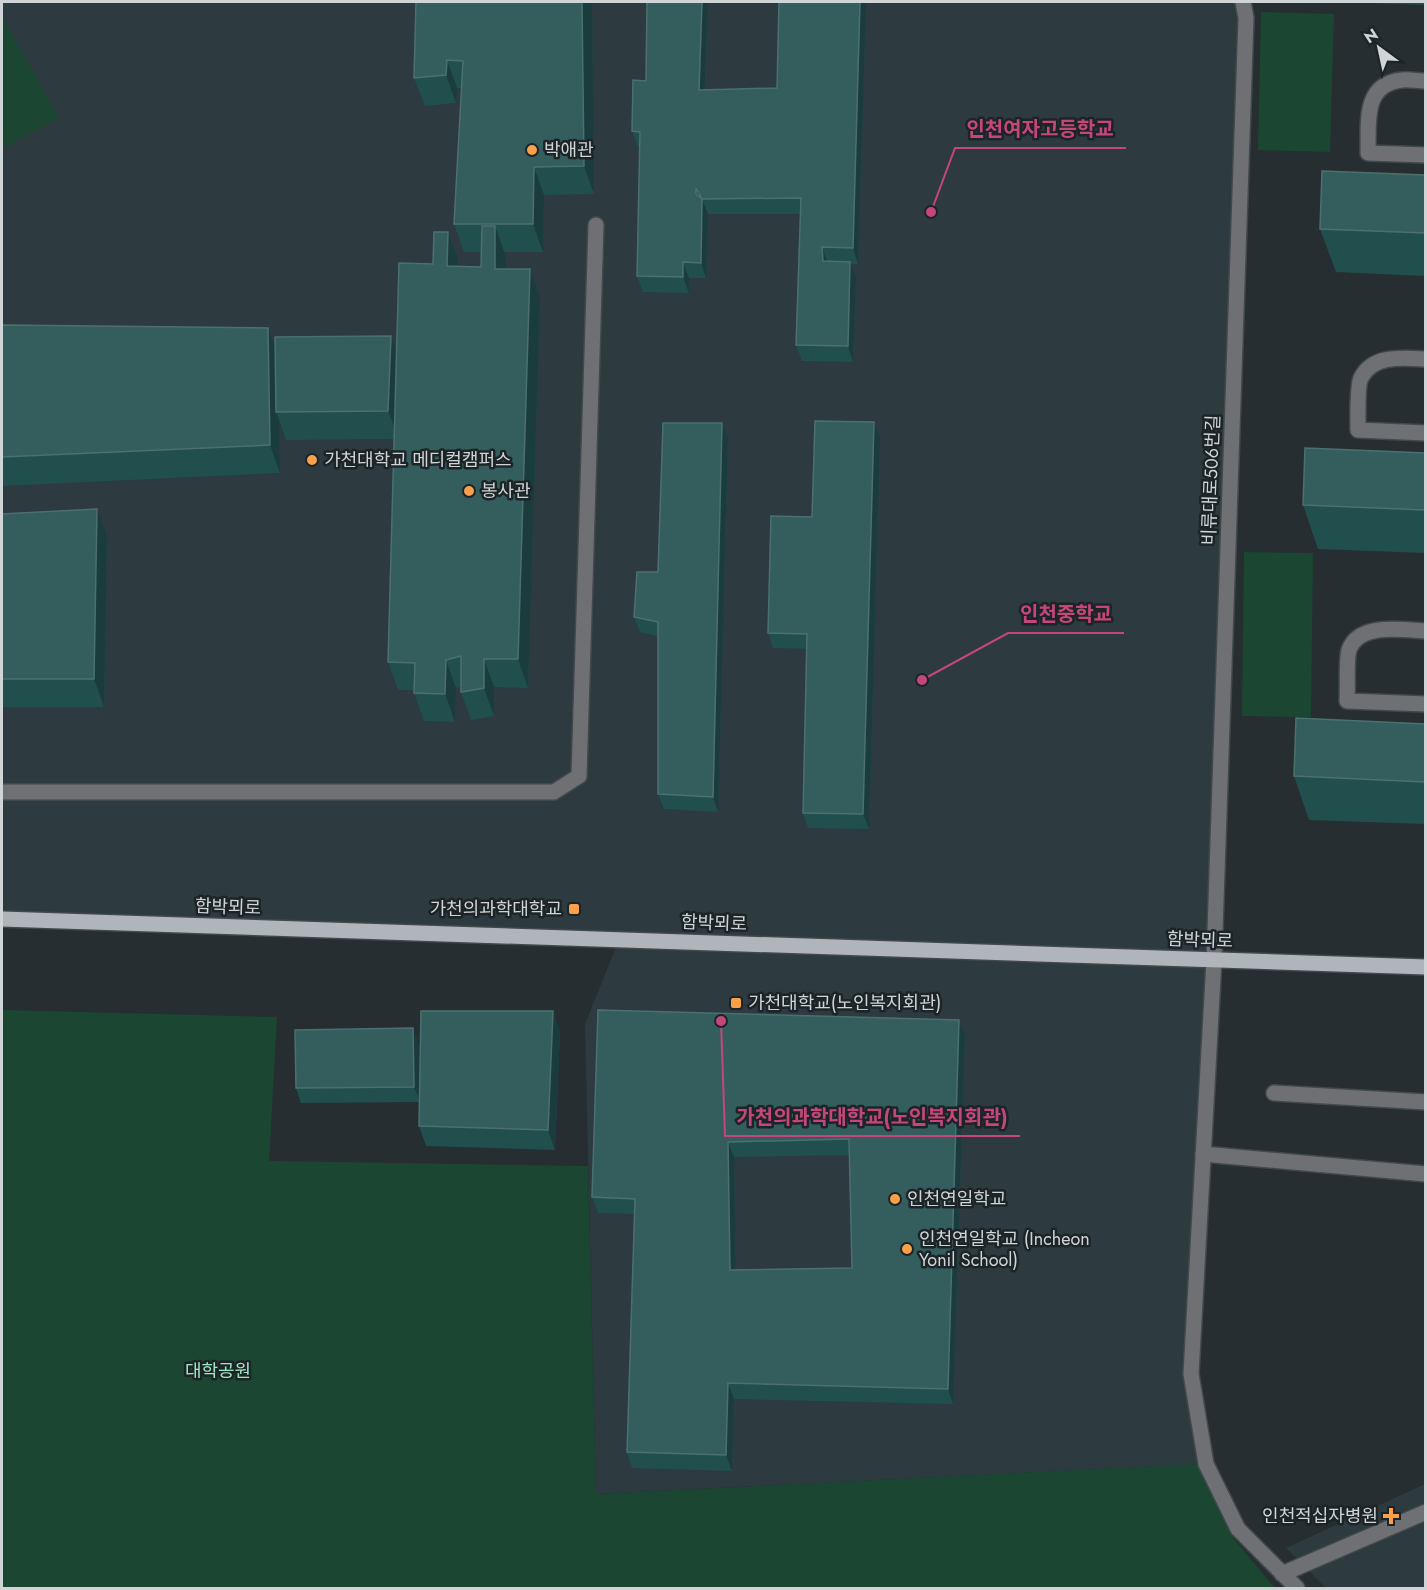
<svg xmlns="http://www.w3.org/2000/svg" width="1427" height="1590" font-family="Jost,'Noto Sans KR',sans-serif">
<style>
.built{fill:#2d3a40}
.green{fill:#1b4632}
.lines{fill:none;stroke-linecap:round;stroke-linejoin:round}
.minor-casing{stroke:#41494b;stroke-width:18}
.major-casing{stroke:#41494b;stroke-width:18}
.minor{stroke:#6e7074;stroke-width:15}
.major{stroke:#b0b4bb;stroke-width:15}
.wall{fill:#214f4e;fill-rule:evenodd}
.shaded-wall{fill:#1b3c3c}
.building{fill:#345d5d;stroke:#4c7070;stroke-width:1.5;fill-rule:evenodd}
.poi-dot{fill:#f8a14a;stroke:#1c2427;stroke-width:2}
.labels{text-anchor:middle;stroke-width:5;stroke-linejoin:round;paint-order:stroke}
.poi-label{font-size:18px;fill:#cfd4d6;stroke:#1c2427;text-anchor:start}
.street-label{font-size:18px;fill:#cfd4d6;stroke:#1c2427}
.park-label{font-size:18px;fill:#9be7bf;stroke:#1c2427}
.leader{fill:none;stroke:#c5477a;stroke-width:2}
.callout-dot{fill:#c5477a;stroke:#1c2427;stroke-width:2}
.callout-label{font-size:20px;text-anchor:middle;font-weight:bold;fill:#c5477a;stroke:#1c2427;stroke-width:5;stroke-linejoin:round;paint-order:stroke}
</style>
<rect width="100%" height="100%" fill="#262e31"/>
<g class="built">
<path d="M2,2H1243L1191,1374L1206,1464L596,1494L585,1024L619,940L2,919Z"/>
<path d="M1425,1484V1588H1326L1286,1548Z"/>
</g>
<g class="green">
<path d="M1261,12L1334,14L1330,152L1258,150Z"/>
<path d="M2,17L59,118L2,148Z"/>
<path d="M1244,552L1313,553L1311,717L1242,716Z"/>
<path d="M2,1010L277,1017L269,1161L588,1166L596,1494L1199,1464L1234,1539L1275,1588H2Z"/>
</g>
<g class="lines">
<g class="minor-casing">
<g id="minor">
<path d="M1243,2L1246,18L1214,960L1191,1374L1206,1464L1238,1529L1297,1588"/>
<path d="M1426,81C1418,81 1409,79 1402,80C1362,84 1369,124 1368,153L1426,155"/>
<path d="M1426,359C1403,358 1373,354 1361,378C1357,385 1358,420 1358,430L1426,433"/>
<path d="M1426,631C1403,630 1359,622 1349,650C1346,659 1348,690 1347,701L1426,704"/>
<path d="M2,792H554L579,776L596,225"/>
<path d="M1274,1093L1426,1102"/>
<path d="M1203,1154L1426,1174"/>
<path d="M1282,1574L1426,1512"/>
</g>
</g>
<g class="major-casing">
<path id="major" d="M2,919L1426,967"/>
</g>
<use href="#minor" class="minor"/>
<use href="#major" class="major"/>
</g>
<g class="wall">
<path d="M416,2H592L594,194L544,195L543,252H504L505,269L540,297L528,688L494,687V716L471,720L461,692V687L456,688L455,722L424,721L414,693V690H398L388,662L394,439L286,440L279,419L280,473L2,486V325L268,328L275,350L391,336L397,353L433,264L448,232L458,260V267H481V252H464L454,224L462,88H457L456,103L425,106L414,78Z"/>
<path d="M647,2H708L705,90L777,88L779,2H866L858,264H851L856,277L853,362L802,361L796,345L800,214H708L706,278H689V293L643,292L637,276L640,147H638L632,131L646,81Z"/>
<path d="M1338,2H1425V5Z"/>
<path d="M1425,175V276L1336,272L1320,229Z"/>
<path d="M874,422L880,438L869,829L808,828L803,813L807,649L773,648L768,633Z"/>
<path d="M722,423L728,438L718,812L664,809L658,794V636L640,632L634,617L658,572Z"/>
<path d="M1425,453V553L1318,549L1303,505Z"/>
<path d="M2,514L107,537L104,707H2Z"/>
<path d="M1425,724V824L1309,820L1294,776Z"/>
<path d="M959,1020L965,1035L953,1404L734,1399L732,1471L632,1468L627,1452L634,1214L598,1213L592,1197ZM849,1155L852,1268L736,1270L734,1157Z"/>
<path d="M560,1031L555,1150L426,1146L419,1126V1102L301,1103L296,1088L419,1044V1094Z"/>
</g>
<g class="shaded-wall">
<path d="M582,2H592L594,194L584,166Z"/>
<path d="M702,2H708L704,106L699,90Z"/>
<path d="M860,2H866L858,264L853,248Z"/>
<path d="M447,60L457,88L456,103L446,75Z"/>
<path d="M534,167L544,195L543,252L533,224Z"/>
<path d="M702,199L708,214L706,278L701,263Z"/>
<path d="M495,226L505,254L506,297L495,269Z"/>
<path d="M448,232L458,260L457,294L447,266Z"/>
<path d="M822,247L828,263L823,261Z"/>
<path d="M683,262L689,278V293L683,277Z"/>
<path d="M850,262L856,277L853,362L848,346Z"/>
<path d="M530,269L540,297L528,688L518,659Z"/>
<path d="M268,328L278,356L276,412L279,419L280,473L270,445Z"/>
<path d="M391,336L401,364L399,439L388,411Z"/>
<path d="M874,422L880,438L869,829L863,814Z"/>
<path d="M722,423L728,438L718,812L713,797Z"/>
<path d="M97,509L107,537L104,707L94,679Z"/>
<path d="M484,659L494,687V716L484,688Z"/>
<path d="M446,660L456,688L455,722L445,694Z"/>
<path d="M553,1011L560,1031L555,1150L548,1130Z"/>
<path d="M959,1020L965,1035L953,1404L948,1389Z"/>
<path d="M413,1028L419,1044L420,1102L414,1087Z"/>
<path d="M728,1142L734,1157L736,1286L730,1270Z"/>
<path d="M728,1383L734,1399L732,1471L726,1455Z"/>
</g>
<g class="building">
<path d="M416,2H582L584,166L534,167L533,224H454L463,61L447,60L446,75L414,78Z"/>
<path d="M647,2H702L699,90L777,88L779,2H860L853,248L822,247L823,261L850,262L848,346L796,345L801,198L702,199L701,263L683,262V277L637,276L640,132L632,131L633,80L646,81ZM696,188L702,199L696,194Z"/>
<path d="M1322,171L1425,175V233L1320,229Z"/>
<path d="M482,226H495V269H530L518,659H484V688L461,692V656L446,660L445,694L414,693L415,663L388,662L399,263L433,264L434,232H448L447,266L481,267Z"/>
<path d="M2,325L268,328L270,445L2,457Z"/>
<path d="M391,336L388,411L276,412L275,337Z"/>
<path d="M815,421L874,422L863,814L803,813L807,634L768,633L771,516L812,517Z"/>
<path d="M663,423H722L713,797L658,794V622L634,617L637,572H658Z"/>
<path d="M1305,448L1425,453V510L1303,505Z"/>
<path d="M97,509L94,679H2V514Z"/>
<path d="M1296,718L1425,724V782L1294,776Z"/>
<path d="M598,1010L959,1020L948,1389L728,1383L726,1455L627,1452L635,1199L592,1197ZM849,1139L852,1268L730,1270L728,1142Z"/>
<path d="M421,1011H553L548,1130L419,1126Z"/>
<path d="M413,1028L414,1087L296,1088L295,1030Z"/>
</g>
<g class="poi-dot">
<circle cx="532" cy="150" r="6"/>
<circle cx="312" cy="460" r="6"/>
<circle cx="469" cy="491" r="6"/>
<rect x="568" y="903" width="12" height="12" rx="3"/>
<rect x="730" y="997" width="12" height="12" rx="3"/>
<circle cx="895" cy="1199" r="6"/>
<circle cx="907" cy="1249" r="6"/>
<path d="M1388 1507h6v6h6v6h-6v6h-6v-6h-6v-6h6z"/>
</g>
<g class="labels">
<g class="poi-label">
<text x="544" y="156">박애관</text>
<text x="324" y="466">가천대학교 메디컬캠퍼스</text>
<text x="481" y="497">봉사관</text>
<text x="562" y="915" text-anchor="end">가천의과학대학교</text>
<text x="748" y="1009">가천대학교(노인복지회관)</text>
<text x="907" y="1205">인천연일학교</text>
<text x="919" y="1245">인천연일학교 (Incheon<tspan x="919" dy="21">Yonil School)</tspan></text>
<text x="1378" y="1522" text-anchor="end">인천적십자병원</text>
</g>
<g class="street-label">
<text transform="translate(1211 480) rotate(-88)" y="6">비류대로506번길</text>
<text transform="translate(228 907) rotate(2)" y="6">함박뫼로</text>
<text transform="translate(714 923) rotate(2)" y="6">함박뫼로</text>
<text transform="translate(1200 940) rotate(2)" y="6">함박뫼로</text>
</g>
<g class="park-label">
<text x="218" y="1377">대학공원</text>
</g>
</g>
<path class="leader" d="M931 212L955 148H1126M922 680L1008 633H1124M721 1021L725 1136H1020"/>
<g class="callout-dot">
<circle cx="931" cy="212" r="6"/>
<circle cx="922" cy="680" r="6"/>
<circle cx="721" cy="1021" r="6"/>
</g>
<g class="callout-label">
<text x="1040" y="136">인천여자고등학교</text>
<text x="1066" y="621">인천중학교</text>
<text x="872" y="1124">가천의과학대학교(노인복지회관)</text>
</g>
<rect width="1427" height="1590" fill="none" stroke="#cfd4d6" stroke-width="6"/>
<g transform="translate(1379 48) rotate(327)" stroke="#1c2427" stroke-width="4.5" paint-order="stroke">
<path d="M0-4.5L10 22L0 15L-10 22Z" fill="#cfd4d6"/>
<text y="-9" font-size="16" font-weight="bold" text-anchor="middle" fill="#cfd4d6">N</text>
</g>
</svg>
